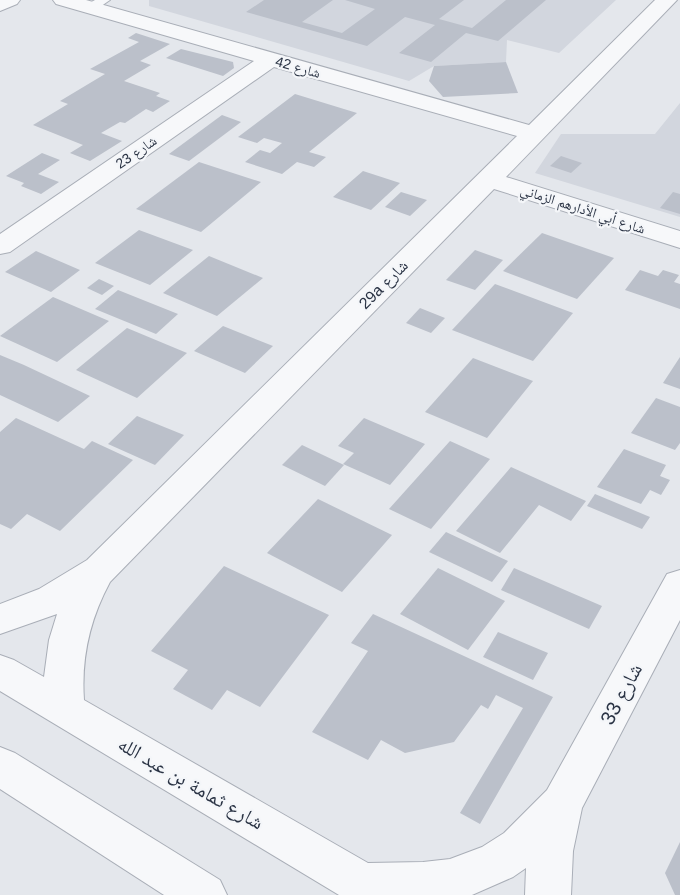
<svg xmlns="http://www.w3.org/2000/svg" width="680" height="895" font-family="Arial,'Noto Naskh Arabic',sans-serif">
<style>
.built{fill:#d2d6de}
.building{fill:#bbc0ca}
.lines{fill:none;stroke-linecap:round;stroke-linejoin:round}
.lane-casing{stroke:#a9aeb7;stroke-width:2}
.street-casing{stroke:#a9aeb7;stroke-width:2}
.lane{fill:#f7f8fa;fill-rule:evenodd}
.street{fill:#f7f8fa;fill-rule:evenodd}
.labels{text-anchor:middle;stroke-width:4.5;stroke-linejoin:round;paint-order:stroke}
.far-street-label{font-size:14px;fill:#2b3445;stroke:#f4f6f9}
.street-label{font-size:16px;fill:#2b3445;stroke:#f4f6f9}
.near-street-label{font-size:20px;fill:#2b3445;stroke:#f4f6f9}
</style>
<rect width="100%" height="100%" fill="#e4e7ec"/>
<g class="built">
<path d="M149,0H616L559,53L507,40L506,62L434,66L409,81L149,6Z"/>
<path d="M680,103V217L535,173L561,134H655Z"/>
</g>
<g class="building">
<path d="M264,0H333L302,22L342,33L375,9L345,0H464L439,19L472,28L506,0H546L498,41L466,33L431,62L399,53L435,25L405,17L367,46L246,12Z"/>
<path d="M136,33L170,44L140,61L151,65L124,81L160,93L156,96L170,101L153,112L146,109L125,123L120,122L101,133L122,141L90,161L70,153L83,145L33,125L68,104L60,101L105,74L90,69L139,42L128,38Z"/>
<path d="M181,49L233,62L234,68L223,76L166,58Z"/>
<path d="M506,62L518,93L443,97L429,81L434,66Z"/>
<path d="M295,94L357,113L309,152L326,157L314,167L297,162L282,174L245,162L260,150L270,153L282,143L264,138L257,143L238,137Z"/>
<path d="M222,115L241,122L189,161L169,154Z"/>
<path d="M42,153L60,160L38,174L59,182L41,194L21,186L24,183L6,176Z"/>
<path d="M561,156L582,163L571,173L550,166Z"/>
<path d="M199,162L261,182L201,232L136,209Z"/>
<path d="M363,171L400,183L371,210L333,197Z"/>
<path d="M401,192L427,200L410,216L385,207Z"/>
<path d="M673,192L680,194V214L660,208Z"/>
<path d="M139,230L193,250L150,285L95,263Z"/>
<path d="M542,233L614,258L577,299L503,271Z"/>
<path d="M475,250L503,260L475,290L446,280Z"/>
<path d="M36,251L80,270L51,292L5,272Z"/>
<path d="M209,256L263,278L217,316L163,293Z"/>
<path d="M640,270L658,276L663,270L679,275L674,282L680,284V309L625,290Z"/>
<path d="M99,279L114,286L102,295L87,288Z"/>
<path d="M495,284L573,313L533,361L452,330Z"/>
<path d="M118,290L178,314L156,334L95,309Z"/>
<path d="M53,297L109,321L57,362L0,336Z"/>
<path d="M420,308L445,318L431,333L406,323Z"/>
<path d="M223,326L273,346L245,373L194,351Z"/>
<path d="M127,328L187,353L137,398L76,370Z"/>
<path d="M0,355L24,365L90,396L58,422L0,395Z"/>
<path d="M680,357V389L663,383Z"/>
<path d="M473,358L533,381L487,438L425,412Z"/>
<path d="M656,398L680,407V443L675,450L631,433Z"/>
<path d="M137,416L184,435L155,465L108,444Z"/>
<path d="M16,418L84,449L92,441L133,460L60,531L27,514L11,529L0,524V432Z"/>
<path d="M364,418L425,444L390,485L343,464L354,453L338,446Z"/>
<path d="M450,441L490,459L431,529L389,509Z"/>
<path d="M302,445L344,465L325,486L282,465Z"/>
<path d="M624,449L666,465L660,476L670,480L661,495L650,490L641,504L597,487Z"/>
<path d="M511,467L586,501L571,521L539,505L500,553L456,531Z"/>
<path d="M595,494L650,517L642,529L587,506Z"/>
<path d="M318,499L392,535L342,592L267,553Z"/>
<path d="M446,532L508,561L492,582L429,552Z"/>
<path d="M224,566L329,615L260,707L227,690L212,710L173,689L188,670L151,651Z"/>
<path d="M438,568L505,601L468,650L400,614Z"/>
<path d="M514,568L602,606L589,629L501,590Z"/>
<path d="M373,614L553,697L480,824L460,813L523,708L496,695L488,709L481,705L454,742L405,753L381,740L368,760L312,732L368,651L351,643Z"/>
<path d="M498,632L548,653L533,680L483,657Z"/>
<path d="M680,842V895H675L665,873Z"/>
</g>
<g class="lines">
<g class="lane-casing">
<path id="lane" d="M95,0H110L94,11H86V5Z"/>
</g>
<g class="street-casing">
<g id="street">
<path d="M0,0H20L17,4L0,11Z"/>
<path d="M53,0H86L529,125L655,0H677L506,177L680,231V248L494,189L110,582C90,619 81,657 84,700L368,863L423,862L450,859L482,847L504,833L547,790L667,574L680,570V620L582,808L573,851L571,895H525L526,868L513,877L472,895H339L0,691V655L14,660L44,677L49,640L57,614L0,634V604L39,589L87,560L517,136L274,67L10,252L0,254V234L254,61L56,4Z"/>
<path d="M0,747L15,753L220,880L227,895H164L0,789Z"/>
</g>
</g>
<use href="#lane" class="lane"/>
<use href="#street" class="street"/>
</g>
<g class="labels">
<g class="far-street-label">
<text transform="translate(298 67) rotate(16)" y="5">شارع 42</text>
<text transform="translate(136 152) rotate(-35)" y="5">شارع 23</text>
<text transform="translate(583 209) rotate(18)" y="5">شارع أبي الأدارهم الزماني</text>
</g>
<g class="street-label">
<text transform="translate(383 284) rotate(-45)" y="6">29a شارع</text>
</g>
<g class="near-street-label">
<text transform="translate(621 694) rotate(-62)" y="7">شارع 33</text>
<text transform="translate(191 783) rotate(30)" y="7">شارع ثمامة بن عبد الله</text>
</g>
</g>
</svg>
